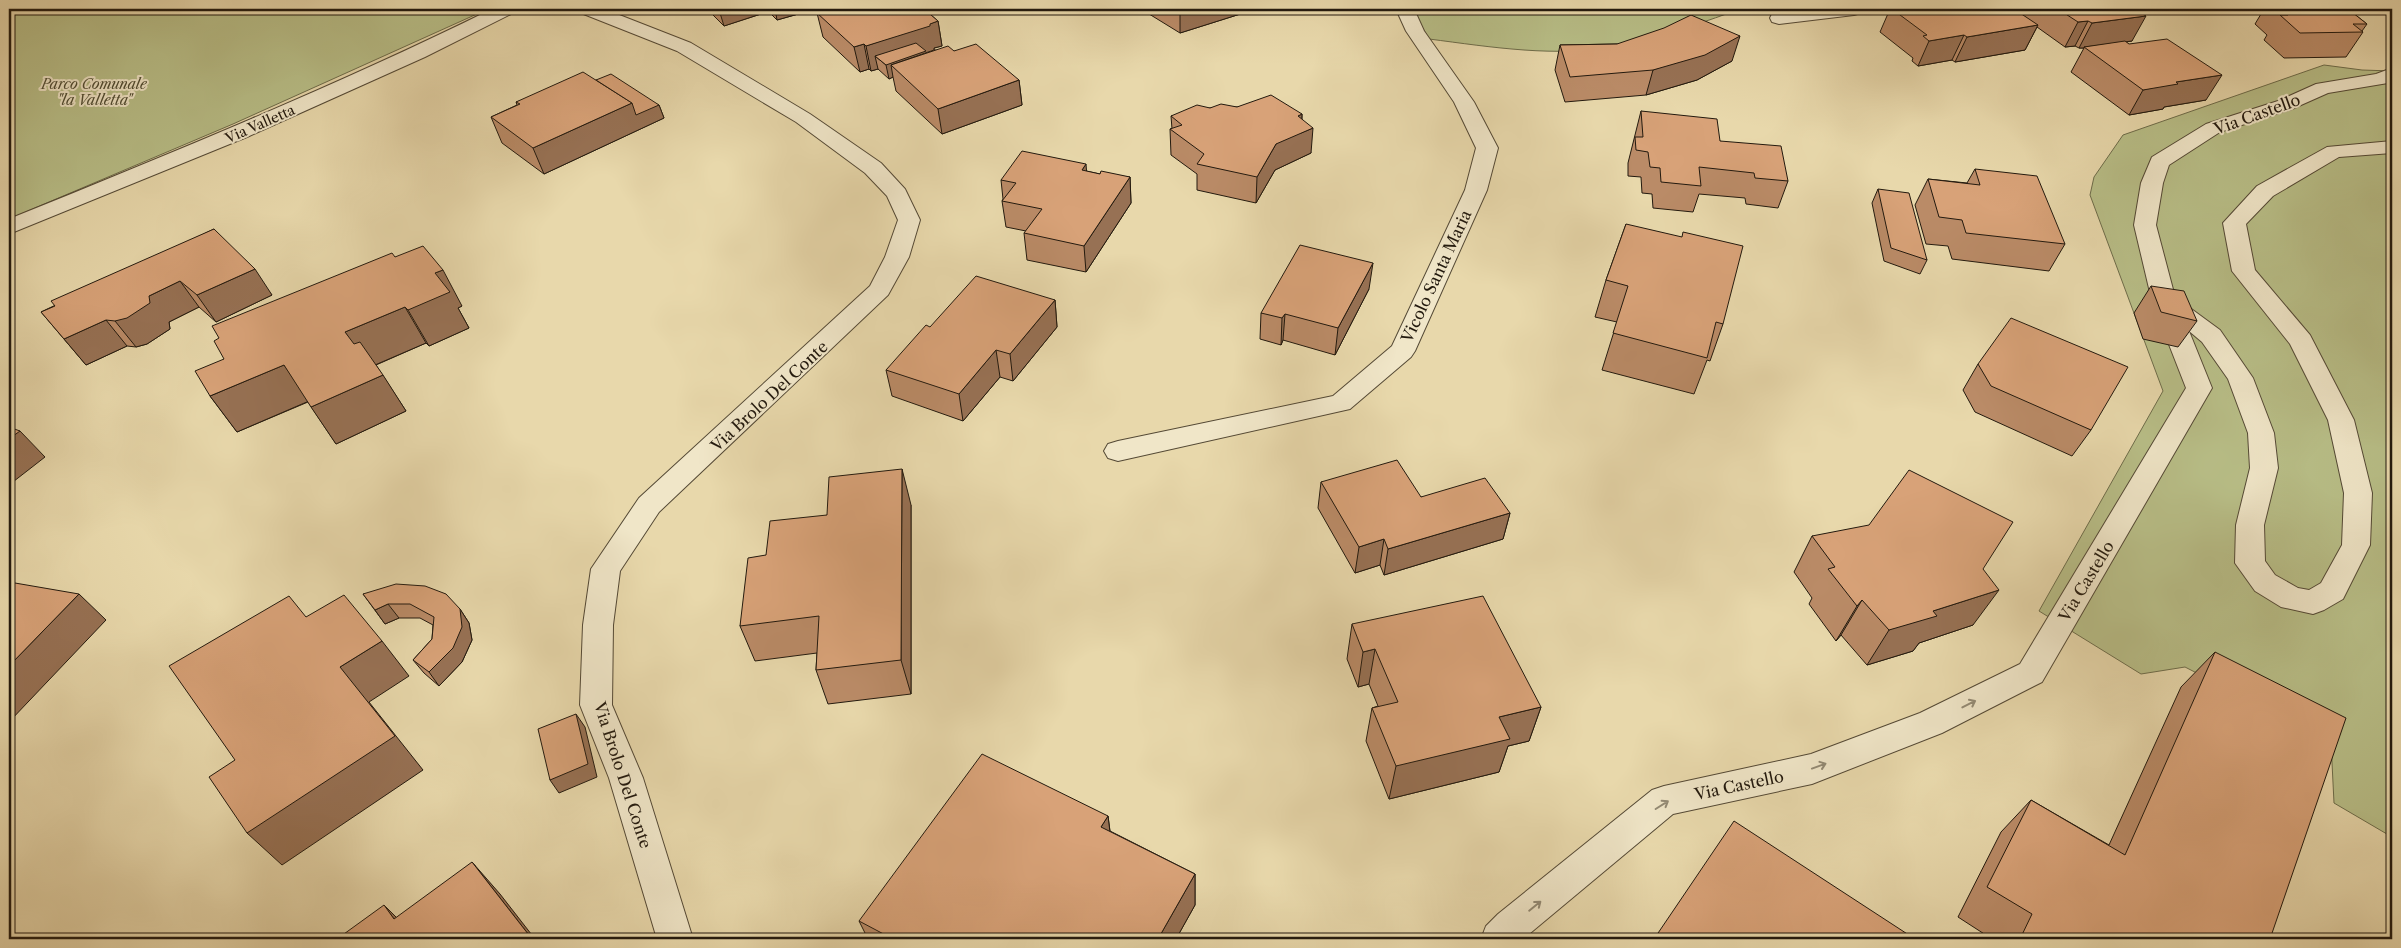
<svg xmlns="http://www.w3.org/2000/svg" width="2401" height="948" font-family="'Libre Caslon Text',serif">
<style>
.green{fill:#b8be87;stroke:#6d6c4a}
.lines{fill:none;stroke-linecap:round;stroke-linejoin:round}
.minor-casing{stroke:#544935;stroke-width:2}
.minor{fill:#f0e6c8;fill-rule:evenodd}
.wall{fill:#ba8b67;stroke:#22190e}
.shaded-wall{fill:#977154;stroke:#22190e}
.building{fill:#d8a278;stroke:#22190e}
.oneway{stroke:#938a74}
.labels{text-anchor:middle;stroke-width:4;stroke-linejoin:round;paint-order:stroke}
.far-park-label{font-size:14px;font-style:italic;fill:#4f4b32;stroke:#f0e6c8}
.far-street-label{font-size:14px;fill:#22190e;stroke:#f0e6c8}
.street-label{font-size:16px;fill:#22190e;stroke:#f0e6c8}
</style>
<rect width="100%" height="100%" fill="#e8d8ab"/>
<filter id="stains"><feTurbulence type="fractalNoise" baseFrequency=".004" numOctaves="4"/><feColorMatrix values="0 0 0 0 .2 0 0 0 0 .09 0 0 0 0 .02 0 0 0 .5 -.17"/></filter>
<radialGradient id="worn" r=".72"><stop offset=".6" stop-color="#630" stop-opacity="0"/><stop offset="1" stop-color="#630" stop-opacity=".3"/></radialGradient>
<g class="green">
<path d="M9,9H488L233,124L9,219Z"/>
<path d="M1412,9H1721L1729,13C1693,26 1657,38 1619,46C1557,58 1491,47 1429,39Z"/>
<path d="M2324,65L2362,70L2392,71V837L2334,803L2331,742L2185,667L2141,674L2039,611L2163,391L2090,195L2094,177L2123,135Z"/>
</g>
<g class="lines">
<g class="minor-casing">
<g id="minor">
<path d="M492,9H515L513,13L425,57L247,137L9,234V219C172,153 334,87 492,9Z"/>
<path d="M579,9H604L691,43L810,114L881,163L905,189L920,220L909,257L888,295L659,512L620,571L613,625L612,705L643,778L693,939H657L609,778L580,705L583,625L591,569L639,498L870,286L885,257L898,220L887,196L865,173L796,122L677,51L581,13Z"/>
<path d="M1396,9H1414L1424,31L1474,102L1498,148L1487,190L1415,351L1411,357L1350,409L1118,461L1108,458L1104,451L1108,444L1118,441L1333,396L1392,346L1465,190L1476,148L1454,102L1406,31Z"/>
<path d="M1810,9H1863L1861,13L1854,15L1779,24L1772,22L1770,18L1772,14Z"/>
<path d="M2392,68V81L2388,83L2328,93L2292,109L2220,132L2169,165L2163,183L2156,225L2175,297L2220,330L2253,378L2274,433L2278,468L2264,525L2265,561L2275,575L2298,588L2309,590L2321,583L2342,545L2344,493L2328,420L2290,344L2232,271L2223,223L2257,186L2327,147L2392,141V153L2339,157L2273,196L2246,224L2255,270L2310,335L2354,420L2372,493L2370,545L2343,599L2324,610L2313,614L2281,607L2255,591L2235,563L2236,525L2250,468L2248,433L2228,379L2202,342L2189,331L2212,388L2042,682L1942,733L1812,784L1673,814L1523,939H1481L1486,926L1498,914L1652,790L1664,786L1811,754L1920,713L2020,664L2186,388L2152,301L2134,225L2141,183L2152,157L2206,124L2278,101L2316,84L2376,74Z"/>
</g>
</g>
<use href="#minor" class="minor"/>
</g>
<g class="wall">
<path d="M709,9H766L767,12L724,26L711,13Z"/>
<path d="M766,9H816L777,20Z"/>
<path d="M825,9H924L938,21L942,46L934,48V50L954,51L1019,80L1022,105L942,134L896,91L893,77L889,79L878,69L871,71L869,69L860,72L823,37L817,13L825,10Z"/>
<path d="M1141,9H1253V10L1180,33Z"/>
<path d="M1750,9H1785L1757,14Z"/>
<path d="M1890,9H2014L2022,14L2024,9H2134L2132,41L2126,42L2206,100L2164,107L2163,109L2129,115L2071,72L2084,48H2079L2075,46L2065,47L2037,27L2025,50L1955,62L1952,60L1918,66L1912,61L1913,58L1880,32Z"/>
<path d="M2264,9H2348L2367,24L2362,31L2363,32L2346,57L2284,58L2264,40L2267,35L2255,24Z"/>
<path d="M1617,44L1732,61L1697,80L1646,95L1565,102L1555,70L1560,45Z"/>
<path d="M596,80L659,105L664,118L544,174L502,143L491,117L517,105L516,102Z"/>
<path d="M1237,107L1302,114V119L1311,153L1275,170L1256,203L1197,190V174L1171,155L1170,129H1172L1171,116L1210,108Z"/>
<path d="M1641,111L1720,141L1788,181L1778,208L1746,204L1745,198L1699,194L1693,212L1653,208L1652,194L1642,193L1641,177L1628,176V163Z"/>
<path d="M1975,169L2065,244L2049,271L1952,259L1948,246L1926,244L1915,205L1928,179L1967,183Z"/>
<path d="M1086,171L1100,174L1130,177L1131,203L1086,272L1027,260L1024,233L1026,231L1006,227L1002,201L1003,199L1001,180Z"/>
<path d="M1878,189L1927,260L1920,274L1884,261L1872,203Z"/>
<path d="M1626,224L1723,324L1710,361L1707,360L1694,394L1602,370L1617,322L1595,317L1606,280Z"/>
<path d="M214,229L272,295L216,322L199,307L169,322L170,329L147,344L136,347L127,346L86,365L41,312Z"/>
<path d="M395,257L462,306L458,308L469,328L429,346L426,343L376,365L406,411L336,444L308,402L237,432L210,396L224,359Z"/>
<path d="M2151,286L2197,321L2178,347L2143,339L2134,313Z"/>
<path d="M1369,289L1335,355L1283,340L1281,345L1260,339L1261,313Z"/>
<path d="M1055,300L1057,327L1013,381L1000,377L963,421L892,396L886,370L930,327Z"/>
<path d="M1978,364L2091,430L2072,456L1975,412L1963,390Z"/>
<path d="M1321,482L1421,497L1510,513L1503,539L1384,575L1380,565L1355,573L1318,508Z"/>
<path d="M911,505V694L828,704L816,670L817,653L755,661L740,626L766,555L827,515Z"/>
<path d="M1812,536L1983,569L1973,625L1919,643L1913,651L1867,665L1841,635L1836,641L1809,604L1812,598L1794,572Z"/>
<path d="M363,594L460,609L469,623L472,640L462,662L439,686L424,673L413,660L432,639L433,625L420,618H399L385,624Z"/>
<path d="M1352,624L1541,707L1529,741L1508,746L1499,772L1389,799L1366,741L1372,708L1378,706L1369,684L1358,687L1347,659Z"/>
<path d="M2215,652L2270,939H1992L1958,917L2001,832L2031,800L2109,845L2181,687Z"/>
<path d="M1108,816L1110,831L1195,874V905L1176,939H868L859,921Z"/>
</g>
<g class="shaded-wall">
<path d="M733,9H766L767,12L724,26L720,13Z"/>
<path d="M775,9H816L777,20Z"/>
<path d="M1180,9H1253V10L1180,33Z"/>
<path d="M1759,9H1785L1757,14Z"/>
<path d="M2146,16L2132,41L2085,47H2084V48H2079L2092,23Z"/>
<path d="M938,21L942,46L934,48V50L891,65L893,77L889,79L886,65L875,56L878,69L871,71L866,46Z"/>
<path d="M2088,21L2075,46L2065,47L2078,22Z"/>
<path d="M2038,25L2025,50L1955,62L1967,37Z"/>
<path d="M1964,35L1952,60L1918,66L1929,41Z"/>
<path d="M1740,36L1732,61L1697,80L1646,95L1653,70Z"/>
<path d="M864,44L869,69L860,72L854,47Z"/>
<path d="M2222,75L2206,100L2164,107L2163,109L2129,115L2143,90L2176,82Z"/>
<path d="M1019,80L1022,105L942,134L938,109Z"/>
<path d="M632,103L659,105L664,118L544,174L533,148Z"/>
<path d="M1302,114L1301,133L1313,128L1311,153L1275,170L1256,203L1257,177L1276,144L1298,116Z"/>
<path d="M1086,164L1088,190L1082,170Z"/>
<path d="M1130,177L1131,203L1086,272L1084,246Z"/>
<path d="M1373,263L1369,289L1335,355L1338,328Z"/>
<path d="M255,269L272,295L216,322L197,295Z"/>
<path d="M443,270L462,306L458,308L469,328L429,346L408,310L435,273Z"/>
<path d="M180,281L199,307L169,322L170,329L147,344L136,347L115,321L149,296Z"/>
<path d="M1055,300L1057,327L1013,381L1010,354Z"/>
<path d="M405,307L426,343L368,368L345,332Z"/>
<path d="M1285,314L1283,340L1281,345L1282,318Z"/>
<path d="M106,320L127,346L86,365L64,339Z"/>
<path d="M996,350L1000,377L963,421L959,394Z"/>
<path d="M284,365L309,401L237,432L210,396Z"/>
<path d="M383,375L406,411L336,444L311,407Z"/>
<path d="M20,431L45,457L9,485V433Z"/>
<path d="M902,469L911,505V694L901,660Z"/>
<path d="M1510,513L1503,539L1384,575L1388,549Z"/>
<path d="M1384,539L1380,565L1355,573L1359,547Z"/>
<path d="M1999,590L1973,625L1919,643L1913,651L1867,665L1889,630L1933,611Z"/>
<path d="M79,594L106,620L9,722V666Z"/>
<path d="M1862,600L1841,635L1836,641L1857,606Z"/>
<path d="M388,604L399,618L385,624L375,610Z"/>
<path d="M460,609L469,623L472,640L462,662L439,686L429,672Z"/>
<path d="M382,641L409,676L369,702L423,770L282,865L247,833L340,667Z"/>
<path d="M1375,649L1369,684L1358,687L1363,652Z"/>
<path d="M1541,707L1529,741L1508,746L1499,772L1389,799L1396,766L1499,717Z"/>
<path d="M576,714L585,727L597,777L559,793L550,780Z"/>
<path d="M1108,816L1112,848L1101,827Z"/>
<path d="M472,862L500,894L535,939H532Z"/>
<path d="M1195,874V905L1176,939H1158Z"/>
<path d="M384,905L415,936L394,919Z"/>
</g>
<g class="building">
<path d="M716,9H733L720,13Z"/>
<path d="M827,9H924L938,21L930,24V26L866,46L864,44L854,47L817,13L828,9Z"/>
<path d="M1892,9H2014L2038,25L1967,37L1964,35L1929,41L1923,36L1927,35Z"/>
<path d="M2058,9H2134L2146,16L2092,23L2088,21L2078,22Z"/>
<path d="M2281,9H2348L2367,24H2353L2363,32L2300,33L2280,15H2288Z"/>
<path d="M1691,15L1740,36L1705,55L1653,70L1570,77L1560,45L1617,44L1664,28Z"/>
<path d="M2167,39L2222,75L2176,82L2178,84L2143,90L2084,47L2125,41L2129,44Z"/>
<path d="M916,43L926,51L886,65L875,56Z"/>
<path d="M976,44L1019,80L938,109L891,65L948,46L954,51Z"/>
<path d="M583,72L632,103L533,148L491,117L520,104L516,102Z"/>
<path d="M611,74L659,105L636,115L632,103L596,80Z"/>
<path d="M1271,95L1302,114L1298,116L1313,128L1276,144L1257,177L1197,164L1204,154L1170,129L1182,125L1171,116L1197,105L1210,108L1221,104L1237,107Z"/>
<path d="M1641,111L1717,119L1720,141L1781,146L1788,181L1755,178L1754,173L1699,167L1701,186L1661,182L1660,168L1650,167L1648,152L1636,150L1635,137H1643Z"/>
<path d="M1022,151L1086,164L1082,170L1100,174L1101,171L1130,177L1084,246L1024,233L1042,209L1002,201L1016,183L1001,180Z"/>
<path d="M1975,169L2037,176L2065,244L1966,233L1962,220L1939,217L1928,179L1980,185Z"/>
<path d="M1878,189L1909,193L1927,260L1891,248Z"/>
<path d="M1626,224L1682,237L1683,232L1743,246L1723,324L1716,322L1707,358L1613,333L1628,286L1606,280Z"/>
<path d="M214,229L255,269L197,295L180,281L149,296L150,303L127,318L115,321L106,320L64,339L41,312L55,306L51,301Z"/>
<path d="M1300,245L1373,263L1338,328L1285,314L1282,318L1261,313Z"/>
<path d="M423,246L443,270L435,273L450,292L408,310L405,307L345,332L354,344L360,342L383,375L311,407L284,365L210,396L195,371L224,359L214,341L219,338L212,326L392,253L395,257Z"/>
<path d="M976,276L1055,300L1010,354L996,350L959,394L886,370L926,325L930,327Z"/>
<path d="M2151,286L2184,291L2197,321L2161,312Z"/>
<path d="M2011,318L2128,367L2091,430L1991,386L1978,364Z"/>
<path d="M9,427L20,431L9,439Z"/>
<path d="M1397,460L1421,497L1485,478L1510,513L1388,549L1384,539L1359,547L1321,482Z"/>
<path d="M902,469L901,660L816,670L819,616L740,626L748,558L766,555L770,521L827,515L829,477Z"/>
<path d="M1909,470L2013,522L1983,569L1999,590L1933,611L1937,616L1889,630L1862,600L1857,606L1828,569L1835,567L1812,536L1869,525Z"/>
<path d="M15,583L79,594L9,666V589Z"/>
<path d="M396,584L425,586L446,594L460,609L462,627L453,648L429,672L413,660L432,639L434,617L410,604H388L375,610L363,594Z"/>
<path d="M344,595L382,641L340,667L395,736L247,833L209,777L235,760L169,666L289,596L306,617Z"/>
<path d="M1483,596L1541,707L1499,717L1510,739L1396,766L1372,708L1398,702L1375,649L1363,652L1352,624Z"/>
<path d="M2215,652L2346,718L2270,939H2020L2032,914L1987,887L2031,800L2125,855Z"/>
<path d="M576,714L588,764L550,780L538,729Z"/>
<path d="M982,754L1108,816L1101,827L1195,874L1158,939H893L859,921Z"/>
<path d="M1734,821L1915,939H1654Z"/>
<path d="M472,862L532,939H337L384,905L394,919Z"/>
</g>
<defs><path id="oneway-shaft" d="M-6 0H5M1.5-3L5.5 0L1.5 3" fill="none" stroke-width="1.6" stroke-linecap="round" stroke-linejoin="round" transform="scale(1.25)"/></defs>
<g class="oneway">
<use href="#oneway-shaft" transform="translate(1969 704) rotate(-27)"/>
<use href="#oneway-shaft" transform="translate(1819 766) rotate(-20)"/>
<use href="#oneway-shaft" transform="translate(1662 805) rotate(-32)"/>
<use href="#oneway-shaft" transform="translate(1535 906) rotate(-39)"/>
</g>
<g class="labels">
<g class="far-park-label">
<text x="94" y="89">Parco Comunale<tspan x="94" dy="16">"la Valletta"</tspan></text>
</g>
<g class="far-street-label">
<text transform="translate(260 124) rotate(-24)" y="5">Via Valletta</text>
</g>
<g class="street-label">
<text transform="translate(2257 114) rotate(-20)" y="6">Via Castello</text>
<text transform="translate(1436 276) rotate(-65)" y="6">Vicolo Santa Maria</text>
<text transform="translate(769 396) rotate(-43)" y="6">Via Brolo Del Conte</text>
<text transform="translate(2086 581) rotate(-59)" y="6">Via Castello</text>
<text transform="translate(623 775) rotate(72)" y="6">Via Brolo Del Conte</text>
<text transform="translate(1739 785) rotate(-12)" y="6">Via Castello</text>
</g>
</g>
<rect width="2401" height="948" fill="none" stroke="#e8d8ab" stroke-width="30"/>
<rect x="10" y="10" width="2381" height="928" fill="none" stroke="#22190e" stroke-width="2.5"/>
<rect x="15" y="15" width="2371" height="918" fill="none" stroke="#22190e"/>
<rect width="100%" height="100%" filter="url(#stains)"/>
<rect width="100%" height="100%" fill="url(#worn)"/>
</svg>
